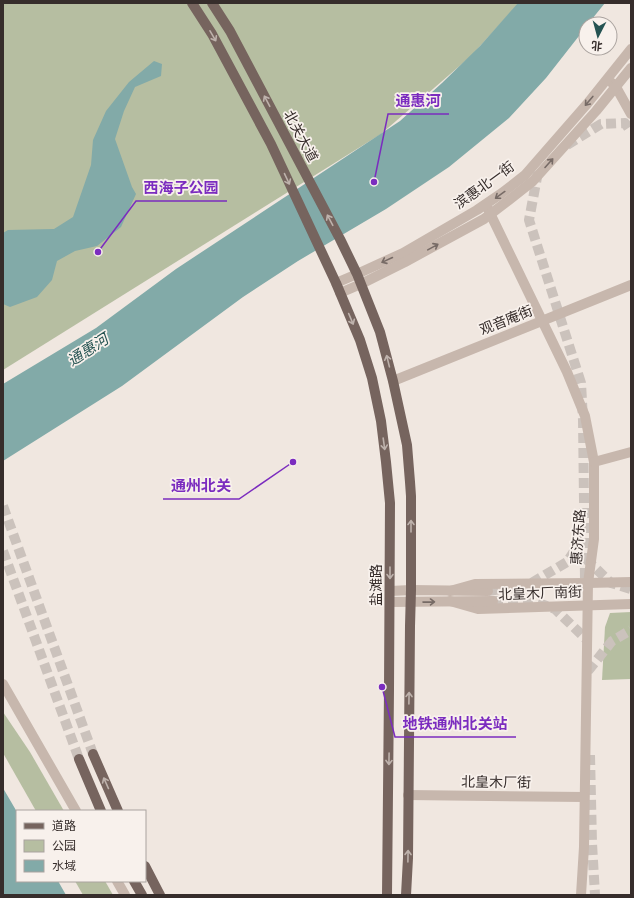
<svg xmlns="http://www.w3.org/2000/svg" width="634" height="898" font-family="'Fira Sans','Noto Sans SC',sans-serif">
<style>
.green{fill:#b6bea1}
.water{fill:#82aaa8}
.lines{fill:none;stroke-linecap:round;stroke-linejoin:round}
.minor-tunnel{stroke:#cbc2bc;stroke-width:10;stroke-dasharray:10 5;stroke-linecap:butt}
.major-tunnel{stroke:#cbc2bc;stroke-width:10;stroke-dasharray:10 5;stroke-linecap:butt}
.minor{stroke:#c7b7ad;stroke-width:10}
.major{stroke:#76645e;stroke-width:10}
.oneway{stroke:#beb2ac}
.oneway2{stroke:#776b66}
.labels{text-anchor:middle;stroke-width:3.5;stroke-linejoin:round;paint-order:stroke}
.street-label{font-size:14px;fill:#362d2b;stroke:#f8f1ec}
.water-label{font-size:15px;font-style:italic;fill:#255352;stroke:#f8f1ec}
.leader{fill:none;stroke:#7b2cbf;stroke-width:1.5}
.callout-dot{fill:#7b2cbf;stroke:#f8f1ec;stroke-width:1.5}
.callout-label{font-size:15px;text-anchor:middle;font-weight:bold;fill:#7b2cbf;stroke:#f8f1ec;stroke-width:3.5;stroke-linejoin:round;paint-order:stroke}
</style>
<rect width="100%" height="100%" fill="#f0e7e0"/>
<g class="green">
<path d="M3,3H519L471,56L381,134L3,370Z"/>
<path d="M631,612V679L602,680L605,627L610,613Z"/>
<path d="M3,712L30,752L64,811H36L3,753Z"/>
<path d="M75,881H105L113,895H83Z"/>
</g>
<g class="water">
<path d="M518,3H605L588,24H586V27L546,78L509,118L449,167L386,209L298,261L243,297L122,386L3,461V384L96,328L176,269L400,121L442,83L480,46Z"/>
<path d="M154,61L162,64L161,76L135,87L124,111L115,139L132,187L136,194L121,227L97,246L75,251L57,261L52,280L37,297L10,307L3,304V233L8,230L54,229L73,217L91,165L93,140L106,111L129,82Z"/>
<path d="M3,788L17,812V881H58L66,895H3Z"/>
</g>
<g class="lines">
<g class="minor-tunnel">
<path d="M567,145L601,124L625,123L631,132"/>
<path d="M538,172L529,220L581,383L583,420L585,579"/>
<path d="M586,559L611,583L631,589"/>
<path d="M488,591L528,585L567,562L585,535"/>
<path d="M493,601H533L555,609L587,640"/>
<path d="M588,671L612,641L631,630"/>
<path d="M590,755L592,843L595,895"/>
</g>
<g class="major-tunnel">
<path d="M3,506L93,754"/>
<path d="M3,551L79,759"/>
</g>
<g class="minor">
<path d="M612,83L616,87L631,114"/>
<path d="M486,205L567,372L585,416L594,462V539L588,583L584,847L581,895"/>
<path d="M336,283L357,274L403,253L477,210L502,193L525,175L587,104L631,49"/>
<path d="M340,293L361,284L405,262L484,219L509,200L533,181L596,111L631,68"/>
<path d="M393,381L631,285"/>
<path d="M594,462L631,452"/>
<path d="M390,591L411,590L488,591"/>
<path d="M450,591L475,584L588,583L631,582"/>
<path d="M450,601L478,609L631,604"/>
<path d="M390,602L493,601"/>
<path d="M3,684L76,811"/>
<path d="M408,795L584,797"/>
<path d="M117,881L125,895"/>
</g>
<g class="major">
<path d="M192,3L212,34L271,144L336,283L360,340L372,378L381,421L386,462L390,503L389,690L387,895"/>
<path d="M212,3L230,31L340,239L357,274L380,332L393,381L407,445L410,482L411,496V590L410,626L408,858L406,895"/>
<path d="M93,754L118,811"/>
<path d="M79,759L101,811"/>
<path d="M145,866L160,895"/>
<path d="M134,881L142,895"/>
</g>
</g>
<defs><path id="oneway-shaft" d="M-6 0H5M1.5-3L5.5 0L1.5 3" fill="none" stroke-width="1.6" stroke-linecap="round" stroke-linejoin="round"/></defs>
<g class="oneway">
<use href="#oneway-shaft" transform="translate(213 36) rotate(60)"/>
<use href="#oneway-shaft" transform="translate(267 101) rotate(-118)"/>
<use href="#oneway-shaft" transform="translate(287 179) rotate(65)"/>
<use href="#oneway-shaft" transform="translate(330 220) rotate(-118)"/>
<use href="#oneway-shaft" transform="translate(351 319) rotate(67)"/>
<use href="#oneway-shaft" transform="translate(388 361) rotate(-104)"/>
<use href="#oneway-shaft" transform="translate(384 444) rotate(82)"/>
<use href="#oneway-shaft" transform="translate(411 526) rotate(-90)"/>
<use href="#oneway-shaft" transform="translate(390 573) rotate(90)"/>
<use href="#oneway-shaft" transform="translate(409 698) rotate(-89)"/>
<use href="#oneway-shaft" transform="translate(389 759) rotate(91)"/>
<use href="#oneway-shaft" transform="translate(106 783) rotate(-114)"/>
<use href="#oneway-shaft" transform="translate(408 856) rotate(-89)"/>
</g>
<g class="oneway2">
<use href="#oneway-shaft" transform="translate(589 101) rotate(130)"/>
<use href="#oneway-shaft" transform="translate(549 163) rotate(-48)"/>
<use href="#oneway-shaft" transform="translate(500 195) rotate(144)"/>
<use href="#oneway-shaft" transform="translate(433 247) rotate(-29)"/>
<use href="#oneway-shaft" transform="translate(387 260) rotate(155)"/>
<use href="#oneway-shaft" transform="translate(429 602) rotate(-1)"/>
</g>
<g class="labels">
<g class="street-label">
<text transform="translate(301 136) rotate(62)" y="5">北关大道</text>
<text transform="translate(484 185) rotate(-36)" y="5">滨惠北一街</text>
<text transform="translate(506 320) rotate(-22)" y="5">观音庵街</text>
<text transform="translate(578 537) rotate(-86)" y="5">惠济东路</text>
<text transform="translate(376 585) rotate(-90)" y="5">盐滩路</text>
<text transform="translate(540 593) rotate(-2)" y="5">北皇木厂南街</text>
<text transform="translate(496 782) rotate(1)" y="5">北皇木厂街</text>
</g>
<g class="water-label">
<text transform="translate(88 350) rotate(-33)" y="5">通惠河</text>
</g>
</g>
<path class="leader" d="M374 182L388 114H449M98 252L136 201H227M293 462L239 499H163M382 687L395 737H516"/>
<g class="callout-dot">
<circle cx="374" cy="182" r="4"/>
<circle cx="98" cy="252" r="4"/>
<circle cx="293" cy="462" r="4"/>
<circle cx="382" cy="687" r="4"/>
</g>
<g class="callout-label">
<text x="418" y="106">通惠河</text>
<text x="181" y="193">西海子公园</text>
<text x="201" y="491">通州北关</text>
<text x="455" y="729">地铁通州北关站</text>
</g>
<rect width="634" height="898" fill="none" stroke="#362d2b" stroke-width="8"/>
<rect x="16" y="810" width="130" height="72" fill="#f8f1ec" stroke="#aaa39f"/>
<rect x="24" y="823" width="20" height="6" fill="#76645e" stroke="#aaa39f"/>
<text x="52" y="830" font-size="12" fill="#362d2b">道路</text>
<rect x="24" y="840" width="20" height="12" fill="#b6bea1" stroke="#aaa39f"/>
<text x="52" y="850" font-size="12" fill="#362d2b">公园</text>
<rect x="24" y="860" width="20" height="12" fill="#82aaa8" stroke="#aaa39f"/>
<text x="52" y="870" font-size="12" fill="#362d2b">水域</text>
<g transform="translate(598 36) rotate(186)"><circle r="19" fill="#f8f1ec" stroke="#aaa39f"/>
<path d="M0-3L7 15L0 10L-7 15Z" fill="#255352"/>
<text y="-6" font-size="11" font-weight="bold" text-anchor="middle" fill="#362d2b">北</text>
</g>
</svg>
